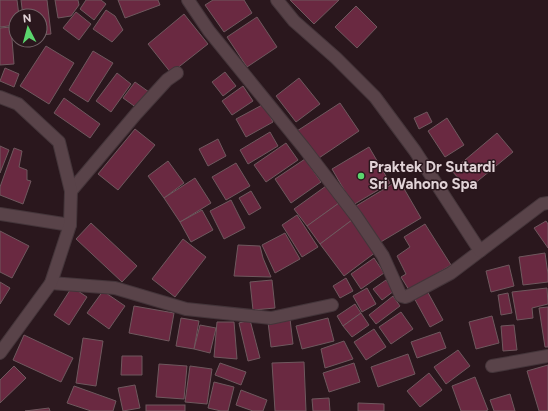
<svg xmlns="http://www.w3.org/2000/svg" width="548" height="411" font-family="Figtree,sans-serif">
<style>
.building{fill:#6a2941;stroke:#6f585e}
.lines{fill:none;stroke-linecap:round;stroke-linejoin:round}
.minor-casing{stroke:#44353a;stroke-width:14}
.tertiary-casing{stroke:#44353a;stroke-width:14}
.minor{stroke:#594349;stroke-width:12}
.tertiary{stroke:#594349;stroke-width:12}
.poi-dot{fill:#5bd56e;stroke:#2a171d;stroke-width:1.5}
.labels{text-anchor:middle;stroke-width:3;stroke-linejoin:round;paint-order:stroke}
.poi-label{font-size:15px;font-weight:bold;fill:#e1d3d7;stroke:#2a171d;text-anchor:start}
</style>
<rect width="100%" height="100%" fill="#2a171d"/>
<g class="building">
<path d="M0,0H17L19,16H16V25L0,27Z"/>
<path d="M21,0H47L51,34L40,35V16H23Z"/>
<path d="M55,0H78L79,5L71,16L58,18Z"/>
<path d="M86,0H101L106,4L94,20L80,9Z"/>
<path d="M118,0H158L160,5L125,18Z"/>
<path d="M213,0H244L252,13L224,32L205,5Z"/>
<path d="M290,0H339L314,24Z"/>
<path d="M356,6L377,27L357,48L335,27Z"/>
<path d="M106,10L115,16L123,30L112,42L93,29Z"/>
<path d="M76,12L91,24L79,40L63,28Z"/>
<path d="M184,14L208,44L171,73L148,44Z"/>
<path d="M257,17L277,47L247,67L227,37Z"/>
<path d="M11,27L14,64L0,65V28Z"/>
<path d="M46,46L74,63L49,104L20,86Z"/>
<path d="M93,51L113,63L88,102L69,90Z"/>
<path d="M5,68L19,74L14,87L0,81Z"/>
<path d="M225,72L236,86L223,96L212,82Z"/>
<path d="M117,73L131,84L111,112L96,101Z"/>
<path d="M299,78L320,104L296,122L276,96Z"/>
<path d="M135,82L149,92L137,108L123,98Z"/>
<path d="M243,86L253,101L232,115L222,101Z"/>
<path d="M64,98L100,124L90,138L54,113Z"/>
<path d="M340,103L359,131L316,160L297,131Z"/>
<path d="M264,104L273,122L246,137L236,119Z"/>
<path d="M427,112L432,122L419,129L414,118Z"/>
<path d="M447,118L464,145L445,157L428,131Z"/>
<path d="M135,129L155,145L118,190L98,174Z"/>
<path d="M270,132L278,146L248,164L240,150Z"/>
<path d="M497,133L513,152L468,189L452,171Z"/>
<path d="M218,139L226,156L208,166L199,149Z"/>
<path d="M286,143L298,160L266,182L254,165Z"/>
<path d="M0,146L9,150L0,173Z"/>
<path d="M369,147L390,183L353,205L332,169Z"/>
<path d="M14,148L22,151L19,167L27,170V180L31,181L23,204L0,195V187Z"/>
<path d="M305,159L321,182L291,203L275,179Z"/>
<path d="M168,161L184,183L164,198L148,176Z"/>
<path d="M236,163L250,186L226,200L212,177Z"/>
<path d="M195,178L211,203L180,222L164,198Z"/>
<path d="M399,180L421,218L379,243L356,206Z"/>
<path d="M326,186L339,203L307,226L294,209Z"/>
<path d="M251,191L261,208L249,215L239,198Z"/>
<path d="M231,200L245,228L224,239L210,211Z"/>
<path d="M339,203L352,220L320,244L307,226Z"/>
<path d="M202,210L213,230L191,242L180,222Z"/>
<path d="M297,215L318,247L302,257L282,225Z"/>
<path d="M352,220L376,252L344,276L320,244Z"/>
<path d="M546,221L548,224V248L534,228Z"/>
<path d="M91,223L137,266L122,282L76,239Z"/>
<path d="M425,224L451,265L409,290L401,277L406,274L397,256L410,247L404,237Z"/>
<path d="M0,231L29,246L12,278L0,272Z"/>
<path d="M285,233L300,259L275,273L262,245Z"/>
<path d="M183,239L206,257L175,297L152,279Z"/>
<path d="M238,245L260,246L263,258L271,277L234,276Z"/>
<path d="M545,253L548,274V282L523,285L519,257Z"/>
<path d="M374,258L384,273L361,289L351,274Z"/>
<path d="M509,265L514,286L491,292L486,271Z"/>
<path d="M346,278L353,291L340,298L333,286Z"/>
<path d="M272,280L275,308L253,310L250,282Z"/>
<path d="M386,280L394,291L382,300L373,289Z"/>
<path d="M0,282L10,288L0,304Z"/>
<path d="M72,287L87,297L69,325L54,315Z"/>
<path d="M367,288L376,304L362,312L353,296Z"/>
<path d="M547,288L548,304L532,308L533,318L517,320L512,292Z"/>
<path d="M426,289L443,320L430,327L413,296Z"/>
<path d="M103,291L125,306L109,329L87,313Z"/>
<path d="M508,293L512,313L501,315L498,295Z"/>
<path d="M393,296L400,306L376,324L369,315Z"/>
<path d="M355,304L361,313L343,326L337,316Z"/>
<path d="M134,306L174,313L169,341L129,333Z"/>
<path d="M548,307V347H545L539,308Z"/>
<path d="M401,312L413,329L391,344L379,327Z"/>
<path d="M361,313L369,325L352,337L343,326Z"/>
<path d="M492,316L499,343L476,349L469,322Z"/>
<path d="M181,318L199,321L194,349L176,346Z"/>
<path d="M328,318L334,341L302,349L296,326Z"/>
<path d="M290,319L293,344L271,347L268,322Z"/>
<path d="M250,320L260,358L248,361L239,323Z"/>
<path d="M217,322H234L237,359L214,357Z"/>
<path d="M200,325L216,328L210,353L194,349Z"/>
<path d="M514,325L517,350L503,351L501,326Z"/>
<path d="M374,329L386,347L366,360L354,342Z"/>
<path d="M440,332L446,348L417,358L411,342Z"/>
<path d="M24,335L73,358L61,382L13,360Z"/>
<path d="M83,338L103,341L96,386L76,383Z"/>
<path d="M344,341L353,359L325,368L321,349Z"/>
<path d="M458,350L470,366L446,384L434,367Z"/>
<path d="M408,354L415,374L378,387L371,367Z"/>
<path d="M122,356H142V375H121Z"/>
<path d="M304,362L306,411H275L272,363Z"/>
<path d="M220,363L246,372L241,385L215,375Z"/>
<path d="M354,363L360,382L329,392L323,373Z"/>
<path d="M159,364L187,366L184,399L156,397Z"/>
<path d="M548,365V411H539L527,371Z"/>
<path d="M14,366L26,378L0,403V380Z"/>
<path d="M190,366L212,369L207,404L185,402Z"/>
<path d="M429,373L442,390L420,407L407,391Z"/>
<path d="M475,377L488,410L485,411H461L452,386Z"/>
<path d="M214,382L234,387L228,411H221L208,408Z"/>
<path d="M135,385L140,408L123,411L118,388Z"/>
<path d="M74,386L116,401L113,411H91L67,403Z"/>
<path d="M241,390L267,400L263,411H253L236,405Z"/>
<path d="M510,394L515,411H494L490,400Z"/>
<path d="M329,398L330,411H313L312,399Z"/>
<path d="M358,403L384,404V411H358Z"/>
<rect x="146" y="405" width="39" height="6"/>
<path d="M49,408L50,411H25Z"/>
</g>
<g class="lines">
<g class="minor-casing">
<g id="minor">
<path d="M188,0L209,31L304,148L356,216L383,256L401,296L405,297L408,296L451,273L480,251"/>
<path d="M277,0L294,21L336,58L375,97L415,151L480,251L542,204L548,203"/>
<path d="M71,191L136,114L167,80L177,73"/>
<path d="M0,214L70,225"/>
<path d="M51,283L115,288L186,309L271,318L332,305"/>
<path d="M492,366L548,356"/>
</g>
</g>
<g class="tertiary-casing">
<path id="tertiary" d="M0,97L18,104L59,142L71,191L70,225L51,283L0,353"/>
</g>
<use href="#minor" class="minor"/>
<use href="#tertiary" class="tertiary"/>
</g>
<circle class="poi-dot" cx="361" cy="176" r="4"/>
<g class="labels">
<g class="poi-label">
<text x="369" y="172">Praktek Dr Sutardi<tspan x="369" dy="17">Sri Wahono Spa</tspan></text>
</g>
</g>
<g transform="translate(28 28) rotate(354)"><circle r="19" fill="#2a171d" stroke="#736267"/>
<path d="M0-3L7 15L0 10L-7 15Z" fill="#5bd56e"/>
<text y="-6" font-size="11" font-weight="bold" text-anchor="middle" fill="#e1d3d7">N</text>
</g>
</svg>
